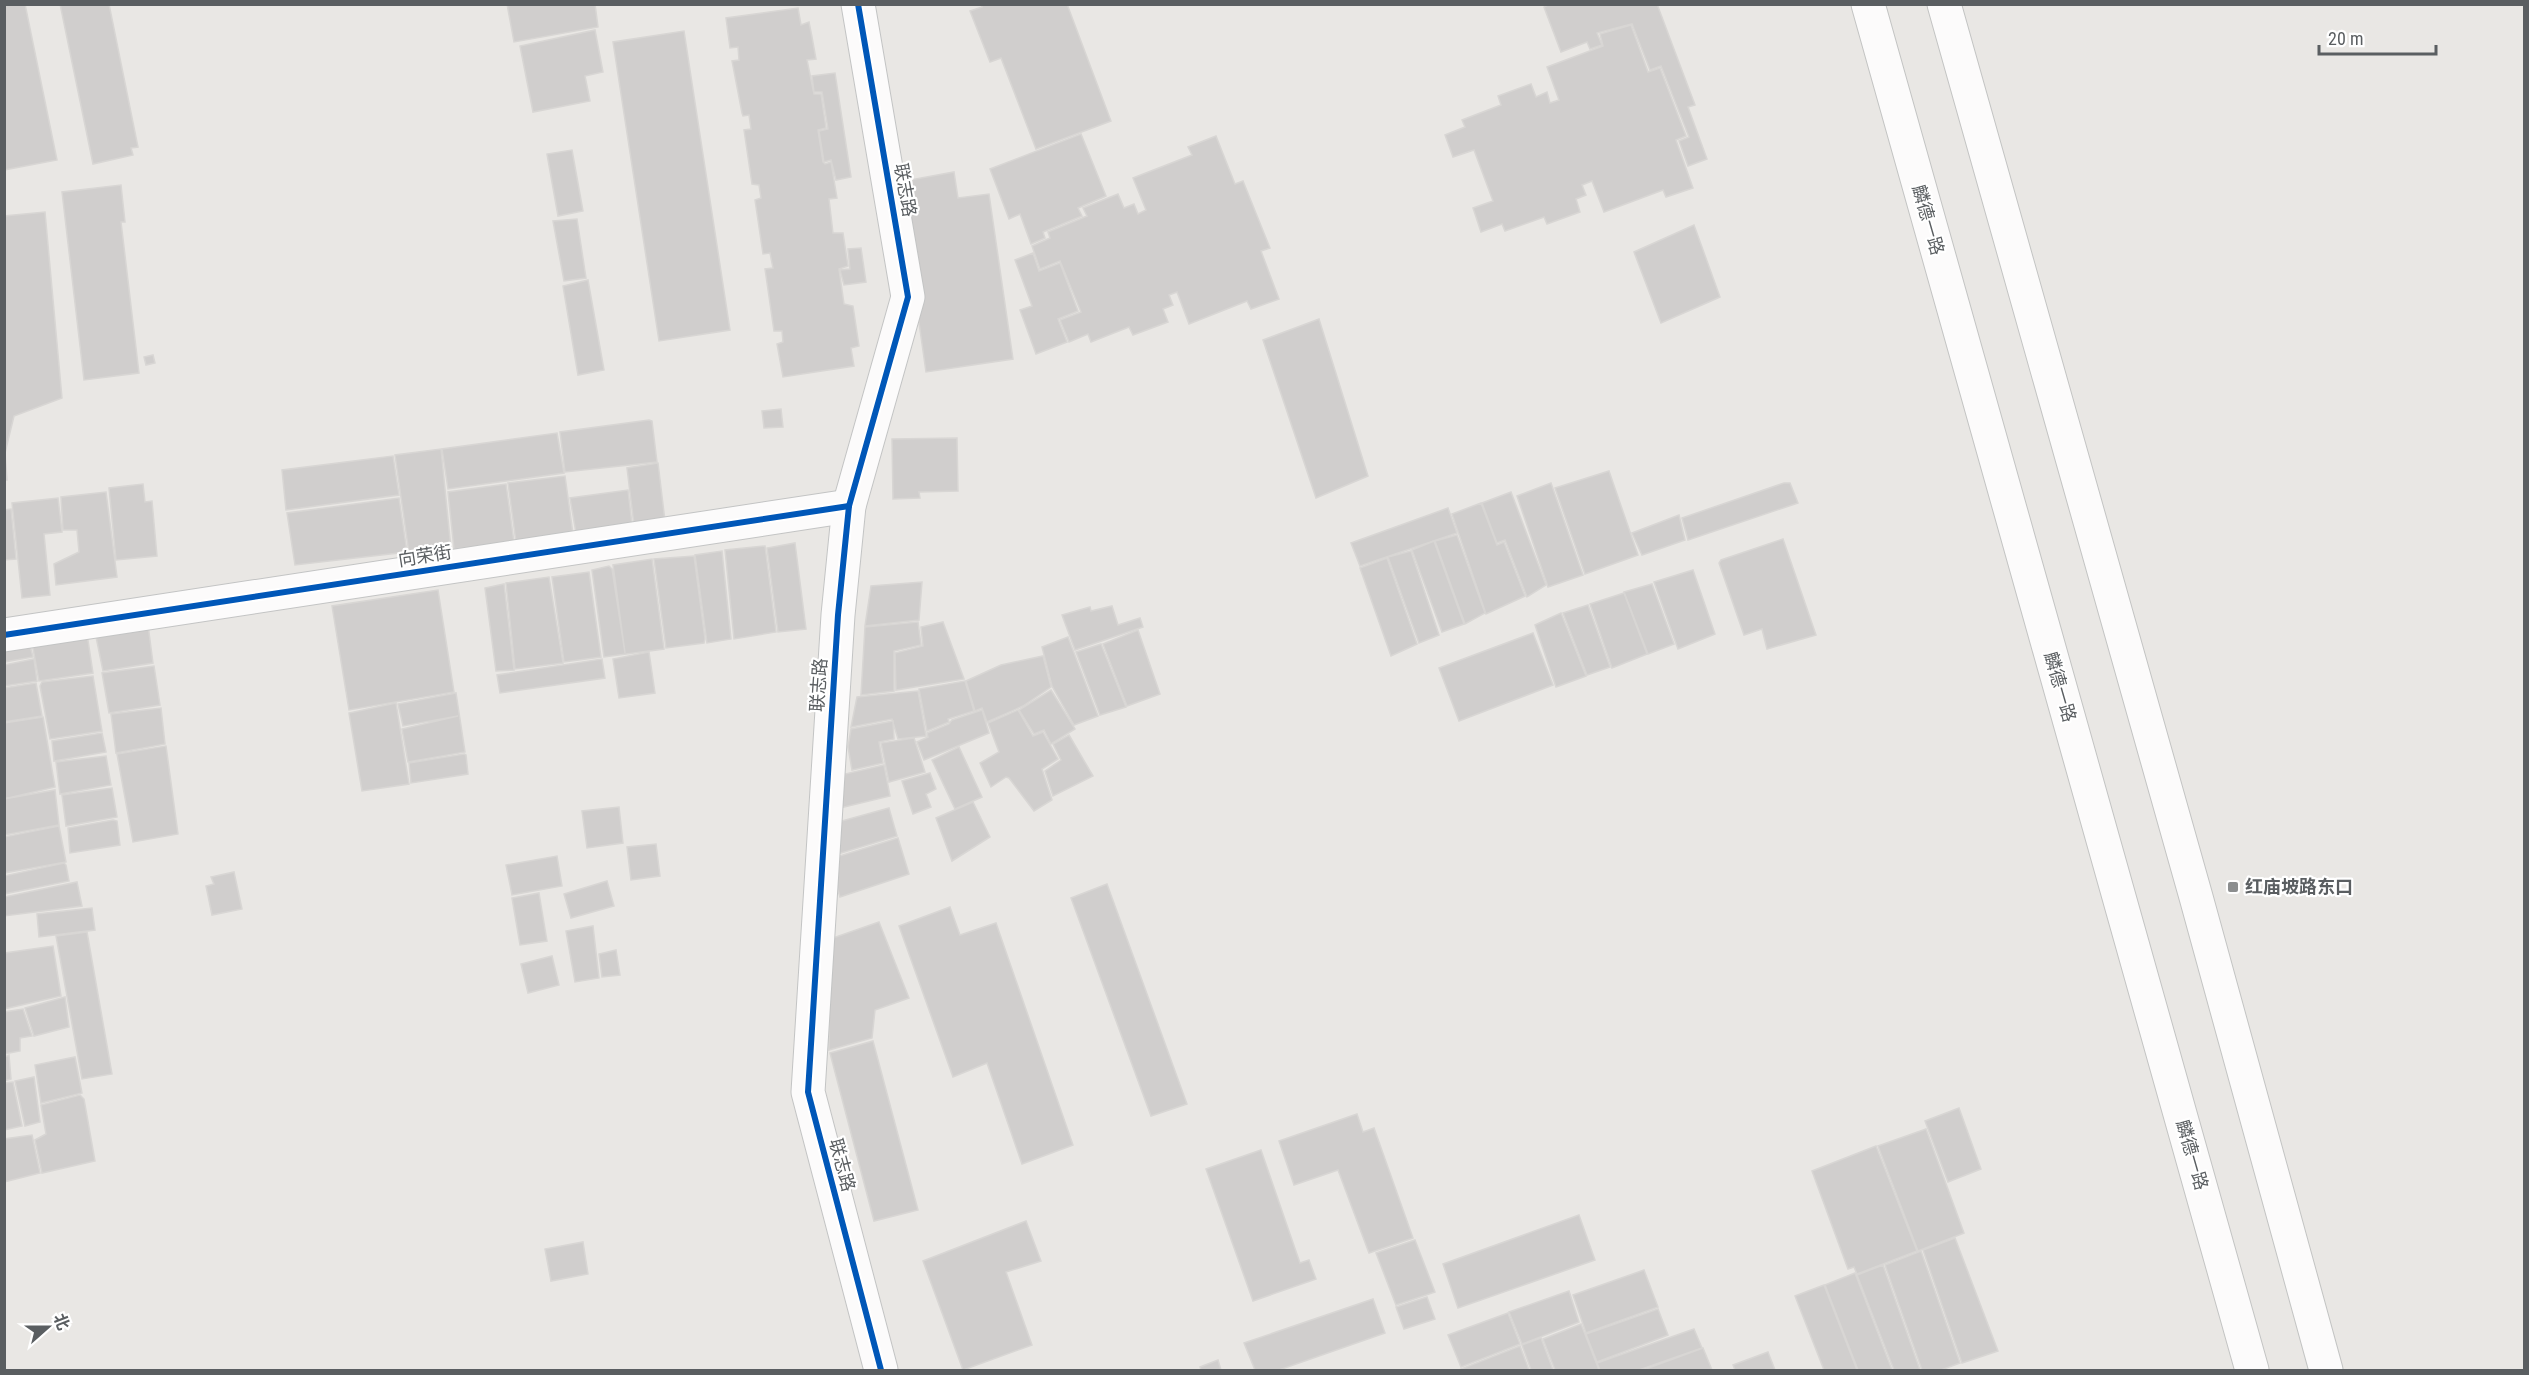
<svg xmlns="http://www.w3.org/2000/svg" width="2529" height="1375" font-family="'Roboto Condensed','Noto Sans SC',sans-serif">
<style>
.building{fill:#d0cecd;stroke:#d8d6d4;stroke-width:1.5}
.lines{fill:none;stroke-linecap:round;stroke-linejoin:round}
.street-casing{stroke:#c3c4c4;stroke-width:35}
.secondary-casing{stroke:#c3c4c3;stroke-width:35}
.street{stroke:#fcfbfb;stroke-width:33}
.secondary{stroke:#fcfbfb;stroke-width:33}
.cycleway-casing{stroke:#fff;stroke-width:10}
.cycleway{stroke:#0057b8;stroke-width:6}
.poi-dot{fill:#8c8e8f;stroke:#fff;stroke-width:2}
.labels{text-anchor:middle;stroke-width:4.5;stroke-linejoin:round;paint-order:stroke}
.street-label{font-size:18px;fill:#5a5e61;stroke:#fff}
.poi-label{font-size:18px;font-weight:bold;fill:#5a5e61;stroke:#fff;text-anchor:start}
</style>
<rect width="100%" height="100%" fill="#e9e7e4"/>
<g class="building">
<path d="M4,4H25L57,160L4,170Z"/>
<path d="M60,4H109L138,147L131,148L133,155L93,164Z"/>
<path d="M507,4H595L598,27L514,42Z"/>
<path d="M981,4H1067L1111,121L1036,149L1001,58L990,62L970,11L982,7Z"/>
<path d="M1550,4H1657L1695,105L1688,107L1707,159L1688,166L1679,141L1689,137L1661,66L1650,70L1632,24L1597,33L1602,45L1590,49L1587,42L1561,52L1544,7Z"/>
<path d="M798,8L801,25L809,22L812,37L816,59L807,60L814,94H821L826,128L818,130L823,162L825,164L831,162L837,198L829,199L833,233H843L848,266L839,269L844,304L853,306L859,346L851,348L854,366L783,377L777,344L783,342L782,331H774L765,269L773,268L770,253L763,254L755,200L761,198L759,185L752,184L744,130L751,129L749,115L743,116L742,113L732,61L739,60L738,47L730,48L726,18Z"/>
<path d="M1631,25L1648,72L1660,68L1686,136L1676,140L1693,188L1666,197L1663,190L1604,212L1592,181L1582,185L1586,195L1576,199L1580,212L1547,224L1544,217L1505,231L1502,224L1481,232L1473,208L1493,201L1474,150L1453,157L1445,135L1465,127L1462,120L1501,105L1498,96L1531,84L1536,97L1547,92L1550,103L1559,100L1547,67L1603,46L1600,34Z"/>
<path d="M595,30L603,72L585,76L590,101L533,112L520,46Z"/>
<path d="M684,31L730,330L659,341L613,42Z"/>
<path d="M835,73L851,177L836,180L831,160L824,162L819,131L828,129L822,92H814L812,76Z"/>
<path d="M1081,134L1106,196L1078,208L1082,216L1043,232L1045,238L1031,244L1020,214L1009,219L990,169Z"/>
<path d="M1216,136L1235,184L1243,181L1270,248L1261,251L1279,299L1251,309L1247,301L1189,324L1177,292L1169,295L1173,305L1163,309L1168,322L1133,335L1129,327L1091,342L1088,334L1069,342L1060,320L1081,312L1060,261L1040,269L1032,246L1050,238L1048,232L1087,216L1083,208L1118,194L1124,208L1134,204L1138,214L1146,210L1133,178L1192,155L1188,147Z"/>
<path d="M572,150L583,211L558,216L547,154Z"/>
<path d="M954,172L958,198L989,194L1013,359L926,372L899,182Z"/>
<path d="M121,185L125,222H121L139,373L84,380L62,192Z"/>
<path d="M45,212L62,398L14,416L5,453L7,480H4V216Z"/>
<path d="M577,219L586,278L564,281L553,221Z"/>
<path d="M1694,225L1720,297L1661,323L1634,252Z"/>
<path d="M861,248L866,282L844,285L840,270L850,269L848,249Z"/>
<path d="M1033,253L1039,271L1060,263L1078,311L1058,319L1067,342L1036,354L1020,310L1032,306L1015,260Z"/>
<path d="M588,280L604,370L578,375L563,286Z"/>
<path d="M1319,319L1368,476L1316,498L1263,340Z"/>
<path d="M153,355L155,363L146,365L144,357Z"/>
<path d="M781,409L783,427L764,428L762,411Z"/>
<path d="M649,420L652,421L657,462L565,472L560,432Z"/>
<path d="M557,433L564,473L448,489L442,449Z"/>
<path d="M957,438L958,491L919,492L920,498L893,499L892,439Z"/>
<path d="M441,449L451,549L409,553L395,455Z"/>
<path d="M393,456L399,495L286,510L282,470Z"/>
<path d="M658,463L665,521L634,525L627,468Z"/>
<path d="M1609,471L1638,555L1585,574L1555,488Z"/>
<path d="M565,476L573,534L516,542L508,483Z"/>
<path d="M1551,483L1583,575L1548,587L1517,496Z"/>
<path d="M1784,483H1790L1798,503L1688,540L1682,518Z"/>
<path d="M143,484L145,502L152,501L157,556L116,560L109,488Z"/>
<path d="M506,484L514,542L454,549L448,492Z"/>
<path d="M628,490L632,524L576,533L570,498Z"/>
<path d="M106,492L117,577L56,585L54,564L79,552L77,530H63L61,497Z"/>
<path d="M1511,492L1546,585L1527,597L1505,540L1497,543L1482,503Z"/>
<path d="M58,498L62,532L44,534L50,595L22,598L12,503Z"/>
<path d="M399,498L407,552L295,565L287,513Z"/>
<path d="M1481,503L1497,545L1504,542L1525,596L1486,614L1452,514Z"/>
<path d="M1448,508L1457,533L1360,566L1351,543Z"/>
<path d="M11,509L16,559L4,560V510Z"/>
<path d="M1679,515L1685,540L1642,555L1632,533Z"/>
<path d="M1457,535L1485,613L1465,624L1435,541Z"/>
<path d="M1783,539L1816,635L1767,649L1762,629L1744,635L1719,563L1721,560Z"/>
<path d="M1434,541L1464,624L1442,632L1412,550Z"/>
<path d="M795,543L806,629L778,632L767,548Z"/>
<path d="M765,546L776,632L734,639L725,550Z"/>
<path d="M722,551L731,639L707,643L695,555Z"/>
<path d="M1411,551L1439,635L1419,643L1388,557Z"/>
<path d="M694,556L705,639L704,643L666,648L654,559Z"/>
<path d="M1387,558L1417,644L1391,656L1360,568Z"/>
<path d="M652,559L664,649L604,657L592,570L609,566L612,569L625,653L613,565Z"/>
<path d="M1693,570L1715,634L1678,649L1654,582Z"/>
<path d="M589,572L601,657L564,662L552,577Z"/>
<path d="M549,577L563,663L515,669L506,583Z"/>
<path d="M922,582L919,620L865,626L871,586Z"/>
<path d="M504,584L514,670L496,671L485,588Z"/>
<path d="M1652,584L1674,644L1648,654L1624,592Z"/>
<path d="M438,590L454,692L349,710L332,606Z"/>
<path d="M1624,593L1647,654L1612,668L1590,604Z"/>
<path d="M1588,605L1610,667L1587,675L1563,613Z"/>
<path d="M1112,606L1118,625L1140,618L1143,627L1075,650L1062,615L1090,607L1091,611Z"/>
<path d="M1561,613L1586,676L1556,687L1535,625Z"/>
<path d="M918,622L921,645L894,651V691L861,695L865,627Z"/>
<path d="M943,622L964,679L896,690L895,653L923,646L921,627Z"/>
<path d="M148,625L153,663L103,671L95,632Z"/>
<path d="M1138,630L1160,694L1127,706L1103,644Z"/>
<path d="M1533,633L1553,685L1459,721L1439,668Z"/>
<path d="M87,634L93,673L39,681L32,643Z"/>
<path d="M1068,637L1098,716L1074,725L1052,686L1042,647Z"/>
<path d="M28,638L33,657L4,662V642Z"/>
<path d="M1101,644L1126,707L1100,715L1076,652Z"/>
<path d="M649,652L655,693L619,698L613,659Z"/>
<path d="M1043,656L1051,687L1023,706L987,722L982,708L975,711L966,681L1001,665Z"/>
<path d="M34,659L37,681L4,686V665Z"/>
<path d="M602,659L605,678L500,693L497,675Z"/>
<path d="M154,666L160,705L109,713L102,673Z"/>
<path d="M93,676L102,731L50,739L40,686L42,682Z"/>
<path d="M965,681L974,711L948,719L949,722L927,731L919,689Z"/>
<path d="M36,683L42,716L4,722V688Z"/>
<path d="M1051,690L1075,729L1051,744L1044,730L1034,734L1019,710Z"/>
<path d="M918,691L926,736L898,739L892,719L851,727L857,697Z"/>
<path d="M456,693L465,752L408,762L402,729L458,716L403,726L398,704Z"/>
<path d="M396,703L409,784L362,791L349,713Z"/>
<path d="M161,708L165,744L116,753L111,714Z"/>
<path d="M982,710L989,733L924,760L917,742L928,737L927,733L949,724L952,720Z"/>
<path d="M1018,710L1033,736L1043,732L1058,759L1042,769L1052,800L1034,811L1009,778L1006,777L991,787L980,763L999,752L988,723Z"/>
<path d="M43,717L55,787L4,799V723Z"/>
<path d="M893,721L894,739L879,742L883,763L852,770L848,747L851,729Z"/>
<path d="M102,733L106,752L54,761L52,741Z"/>
<path d="M1069,735L1093,776L1053,796L1045,771L1061,760L1053,744Z"/>
<path d="M914,738L925,772L889,782L881,743Z"/>
<path d="M166,746L178,834L133,842L117,754Z"/>
<path d="M959,747L982,797L955,809L932,760Z"/>
<path d="M464,754L466,755L468,774L411,783L409,763Z"/>
<path d="M106,756L111,785L60,794L56,762Z"/>
<path d="M884,765L890,796L840,808L845,774Z"/>
<path d="M930,773L936,789L926,794L931,807L913,814L902,781Z"/>
<path d="M112,788L117,817L66,826L62,795Z"/>
<path d="M55,790L59,825L4,835V799Z"/>
<path d="M973,802L990,837L952,861L936,818Z"/>
<path d="M619,807L623,843L587,848L582,811Z"/>
<path d="M889,808L897,836L838,854V822Z"/>
<path d="M113,820L117,821L120,845L70,853L68,828Z"/>
<path d="M59,826L66,862L4,873V837Z"/>
<path d="M898,838L909,874L840,897L831,867L833,858Z"/>
<path d="M656,844L660,876L631,880L627,847Z"/>
<path d="M557,856L562,886L512,895L506,865Z"/>
<path d="M64,863L66,865L69,881L4,894V876Z"/>
<path d="M234,872L242,909L212,915L206,886L214,884L211,877Z"/>
<path d="M607,881L614,906L571,918L564,894Z"/>
<path d="M77,882L82,906L4,916V897Z"/>
<path d="M1107,884L1187,1104L1151,1116L1071,898Z"/>
<path d="M539,893L547,941L520,945L512,898Z"/>
<path d="M950,907L960,935L996,923L1073,1145L1022,1164L987,1063L953,1077L899,926Z"/>
<path d="M92,908L95,930L39,937L37,914Z"/>
<path d="M879,922L909,998L875,1010L872,1038L829,1050L830,939Z"/>
<path d="M593,926L599,978L575,982L566,931Z"/>
<path d="M87,932L112,1074L82,1079L56,936Z"/>
<path d="M53,946L61,996L4,1009L5,953Z"/>
<path d="M616,950L620,975L602,977L599,954Z"/>
<path d="M552,956L559,985L528,993L521,964Z"/>
<path d="M65,997L69,1027L34,1036L25,1008Z"/>
<path d="M23,1009L32,1036L20,1038V1051L4,1054V1012Z"/>
<path d="M873,1041L918,1210L874,1221L830,1053Z"/>
<path d="M9,1055L11,1079L4,1081V1057Z"/>
<path d="M75,1057L82,1093L41,1103L35,1065Z"/>
<path d="M34,1077L40,1122L25,1126L15,1081Z"/>
<path d="M13,1082L22,1126L4,1130V1083Z"/>
<path d="M80,1095L84,1099L95,1161L42,1173L35,1140L46,1134L41,1105Z"/>
<path d="M1959,1108L1981,1169L1948,1182L1925,1121Z"/>
<path d="M1357,1114L1363,1132L1374,1128L1413,1238L1369,1253L1338,1170L1294,1185L1279,1141Z"/>
<path d="M1926,1129L1964,1233L1918,1251L1878,1146Z"/>
<path d="M32,1135L40,1173L4,1182V1139Z"/>
<path d="M1876,1146L1917,1251L1857,1274L1854,1267L1848,1269L1812,1171Z"/>
<path d="M1261,1150L1300,1263L1309,1260L1316,1279L1253,1301L1206,1169Z"/>
<path d="M1579,1215L1595,1260L1458,1308L1443,1264Z"/>
<path d="M1026,1221L1041,1261L1006,1272L1032,1345L963,1370L923,1261Z"/>
<path d="M1955,1238L1998,1351L1962,1363L1923,1250Z"/>
<path d="M1415,1240L1435,1292L1396,1305L1376,1253Z"/>
<path d="M583,1242L588,1274L551,1281L545,1249Z"/>
<path d="M1921,1251L1960,1363L1941,1370H1922L1885,1265Z"/>
<path d="M1883,1265L1920,1370H1894L1857,1275Z"/>
<path d="M1644,1270L1658,1307L1586,1333L1573,1295Z"/>
<path d="M1855,1273L1892,1370H1858L1825,1285Z"/>
<path d="M1824,1285L1857,1370H1824L1795,1296Z"/>
<path d="M1569,1291L1579,1322L1522,1344L1509,1312Z"/>
<path d="M1427,1297L1435,1319L1404,1329L1396,1307Z"/>
<path d="M1373,1299L1385,1333L1279,1370H1255L1244,1343Z"/>
<path d="M1658,1309L1668,1335L1597,1362L1586,1334Z"/>
<path d="M1508,1313L1520,1344L1461,1367L1448,1335Z"/>
<path d="M1581,1324L1599,1370H1555L1543,1339Z"/>
<path d="M1694,1329L1702,1348L1639,1370H1600L1597,1363Z"/>
<path d="M1541,1338L1553,1370H1531L1522,1345Z"/>
<path d="M1520,1346L1529,1370H1462L1461,1369Z"/>
<path d="M1703,1348L1712,1370H1643Z"/>
<path d="M1768,1352L1775,1370H1735L1733,1365Z"/>
<path d="M1218,1360L1221,1370H1201L1200,1367Z"/>
</g>
<g class="lines">
<g class="street-casing">
<g id="street">
<path d="M858,4L908,297L849,506L838,615L808,1092L881,1370"/>
<path d="M4,635L849,506"/>
</g>
</g>
<g class="secondary-casing">
<g id="secondary">
<path d="M1868,4L2252,1370"/>
<path d="M1944,4L2196,897L2326,1370"/>
</g>
</g>
<use href="#street" class="street"/>
<use href="#secondary" class="secondary"/>
<g class="cycleway-casing">
<g id="cycleway">
<path d="M858,4L908,297L849,506L838,615L808,1092L881,1370"/>
<path d="M4,635L849,506"/>
</g>
</g>
<use href="#cycleway" class="cycleway"/>
</g>
<rect class="poi-dot" x="2227" y="881" width="12" height="12" rx="3"/>
<g class="labels">
<g class="street-label">
<text transform="translate(905 190) rotate(80)" y="6">联志路</text>
<text transform="translate(1928 220) rotate(74)" y="6">麟德一路</text>
<text transform="translate(425 556) rotate(-9)" y="6">向荣街</text>
<text transform="translate(819 685) rotate(-86)" y="6">联志路</text>
<text transform="translate(2060 687) rotate(74)" y="6">麟德一路</text>
<text transform="translate(2192 1155) rotate(74)" y="6">麟德一路</text>
<text transform="translate(842 1165) rotate(75)" y="6">联志路</text>
</g>
<g class="poi-label">
<text x="2245" y="893">红庙坡路东口</text>
</g>
</g>
<rect width="2529" height="1375" fill="none" stroke="#5a5e61" stroke-width="12"/>
<g transform="translate(48 1327) rotate(69)" stroke="#ffffff" stroke-width="4.5" paint-order="stroke">
<path d="M0-4.5L10 22L0 15L-10 22Z" fill="#5a5e61"/>
<text y="-9" font-size="16" font-weight="bold" text-anchor="middle" fill="#5a5e61">北</text>
</g>
<path d="M2319 45v9h117v-9" fill="none" stroke="#5a5e61" stroke-width="3"/>
<text x="2328" y="45" font-size="18" fill="#5a5e61" stroke="#ffffff" stroke-width="4.5" paint-order="stroke">20 m</text>
</svg>
